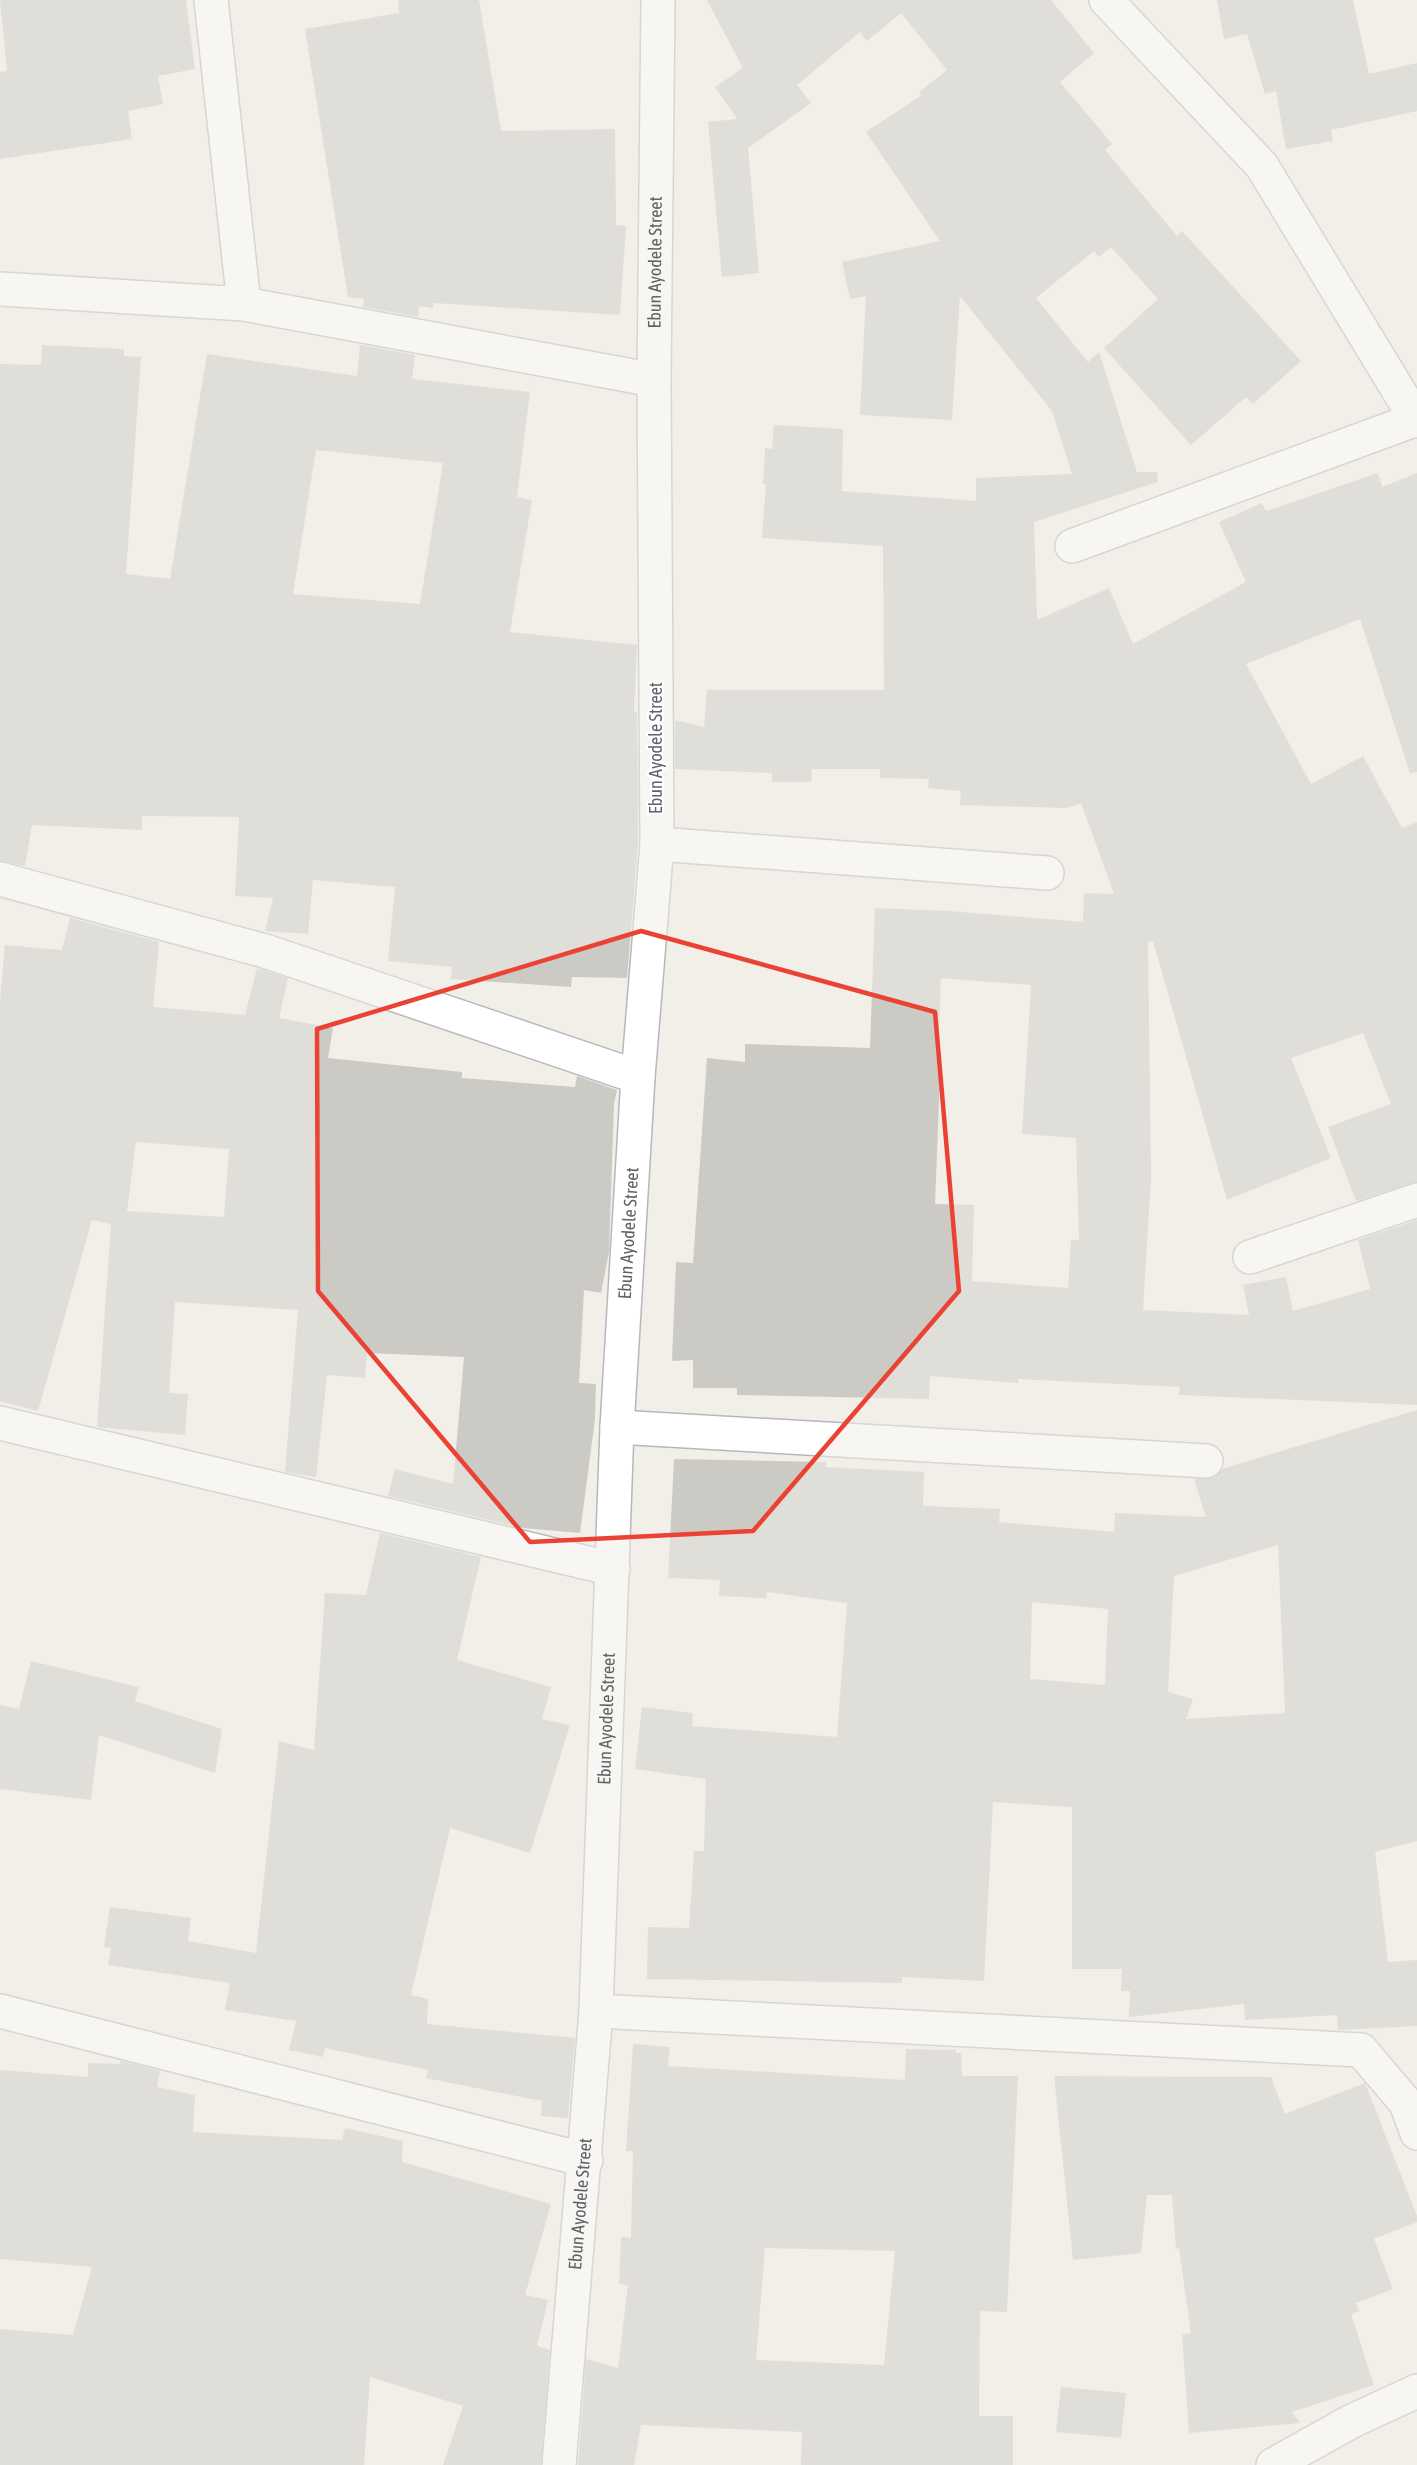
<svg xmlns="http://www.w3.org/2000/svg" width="1417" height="2465" font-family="'Asap Condensed',sans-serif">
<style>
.building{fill:#cccac5;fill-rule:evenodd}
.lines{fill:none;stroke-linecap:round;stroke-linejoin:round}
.minor-casing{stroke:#b5b8bc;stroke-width:36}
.minor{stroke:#fff;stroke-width:33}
.marked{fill:none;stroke:#ea4335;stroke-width:4.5;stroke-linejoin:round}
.labels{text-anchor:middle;stroke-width:4.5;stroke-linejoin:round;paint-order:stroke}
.street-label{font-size:18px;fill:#5f6368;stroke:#fff}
</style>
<rect width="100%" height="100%" fill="#f1efe8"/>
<g class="building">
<path d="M0,0H186L195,69L158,76L163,104L128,111L132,139L0,159V72L7,71Z"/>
<path d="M398,0H479L501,131L615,129L616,225L626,226L620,315L434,303L433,308L419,306L418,317L363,307L364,299L348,297L305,29L399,13Z"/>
<path d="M707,0H1051L1094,53L1060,82L1112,144L1105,150L1177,236L1182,231L1301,361L1253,404L1246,397L1191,445L1104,348L1158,299L1111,247L1099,257L1094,251L1036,298L1088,362L1099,352L1137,472H1157L1158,482L1034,522L1037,620L1109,588L1133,644L1246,582L1219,522L1262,503L1266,511L1378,473L1382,487L1417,473V772L1410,773L1360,619L1246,664L1311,784L1363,756L1402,828L1417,822V1182L1356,1201L1328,1127L1391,1104L1363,1033L1291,1058L1331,1158L1227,1200L1153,941L1148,942L1151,1178L1143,1310L1249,1315L1243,1285L1286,1277L1293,1311L1370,1289L1358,1240L1417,1220V1405L1179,1395L1180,1387L1018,1379V1383L930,1376L929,1399L737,1395V1388H693V1360L672,1361L676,1262L693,1263L707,1058L745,1062V1044L870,1048L875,908L949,911L1083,922L1084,893L1114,894L1081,803L1067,808L960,805L961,791L928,788L929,779L880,778V769H812L811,782H772V773L675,769V720L704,727L707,690H884L883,546L762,538L766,484H763L765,448L772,449L774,425L843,429L842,491L976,501V478L1072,474L1052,411L960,296L952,420L860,415L866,296L850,299L842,262L940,241L866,132L922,95L919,92L947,70L901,13L867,41L860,32L797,85L811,103L748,148L759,273L722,277L708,122L737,119L715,87L743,68ZM941,978L1031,985L1022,1134L1076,1138L1079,1240H1071L1068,1288L972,1281L974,1205L935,1204L941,1050H938Z"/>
<path d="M1217,0H1353L1369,74L1417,63V111L1331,130L1333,141L1286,149L1276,91L1265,94L1247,34L1224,39Z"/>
<path d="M42,345L124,349V356L141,357L126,574L170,579L207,354L357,376L360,345L415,355L412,379L530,392L517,497L532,500L510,632L637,645L634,711L637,712L638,843L627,978L572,977L571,987L451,979L452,967L388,961L395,887L313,880L308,934L265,931L273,898L235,896L239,817L142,816V830L32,825L25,866L0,861V364L41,365ZM316,450L443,463L420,604L293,594Z"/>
<path d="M70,918L159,942L153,1007L245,1015L257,968L288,978L279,1018L333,1028L328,1058L462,1072V1078L575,1087L577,1076L617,1090L614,1104L609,1252L601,1293L584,1290L579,1383L596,1384L595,1419L580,1533L523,1528L388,1496L395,1469L453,1484L464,1357L367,1353L365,1378L327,1375L316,1477L285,1472L298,1310L175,1302L169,1393L188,1394L185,1435L97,1427L111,1224L92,1220L38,1411L0,1401V1001L5,945L62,950ZM136,1142L229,1149L224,1217L127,1211Z"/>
<path d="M1417,1410V1841L1375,1852L1388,1962L1417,1960V2026L1338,2030L1337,2015L1245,2020L1244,2004L1129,2017L1130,1991H1121L1122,1969H1072V1807L993,1802L984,1981L902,1977V1983L647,1979L648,1927L689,1928L694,1851H704L706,1779L635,1769L642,1707L693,1713L692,1726L837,1737L847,1603L767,1592L766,1598L719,1596L720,1580L668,1578L674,1459L826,1462V1467L924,1472L923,1506L1000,1509L999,1522L1114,1532L1115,1513L1206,1517L1194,1479L1214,1478L1222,1469ZM1278,1545L1285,1713L1186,1719L1193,1699L1168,1692L1174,1576ZM1032,1602L1108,1609L1105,1685L1030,1679Z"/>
<path d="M380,1533L481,1557L457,1660L551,1687L542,1719L570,1725L530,1853L450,1828L411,1995L428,1999L427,2024L575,2038L568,2118L541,2116L542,2101L426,2078L428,2070L325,2048L323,2057L289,2050L296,2021L225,2010L230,1983L108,1965L111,1948L104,1947L110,1907L191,1918L188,1941L256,1953L279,1741L314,1750L325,1593L366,1595Z"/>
<path d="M31,1661L139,1687L135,1701L222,1729L215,1773L99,1735L91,1800L0,1789V1705L19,1709Z"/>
<path d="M633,2044L670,2047L668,2066L905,2080L906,2049L956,2050V2053H961L962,2076H1018L1007,2312L980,2311L979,2416H1013V2465H801L802,2432L641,2425L634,2465H578L586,2359L618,2368L628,2285L619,2284L621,2237L631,2238L633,2151H626ZM765,2248L895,2251L884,2365L756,2360Z"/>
<path d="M121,2061L160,2071L157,2087L195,2095L193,2132L342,2140L345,2128L403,2141L402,2162L551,2204L525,2295L548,2300L537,2346L550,2350L541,2465H443L463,2406L370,2377L364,2465H0V2329L73,2335L92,2267L0,2259V2070L88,2077V2063L120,2064Z"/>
<path d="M1054,2076L1271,2077L1285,2114L1365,2083L1417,2216V2222L1374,2239L1393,2289L1356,2303L1359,2311L1351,2314L1374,2385L1292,2412L1300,2423L1189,2433L1182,2335L1191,2333L1179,2248L1176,2249L1172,2195H1147L1141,2253L1073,2260Z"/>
<path d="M1061,2387L1126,2393L1121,2438L1056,2432Z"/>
</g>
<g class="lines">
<g class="minor-casing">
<g id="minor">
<path d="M211,0L244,304"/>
<path d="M1106,0L1262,166L1417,421"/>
<path d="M0,289L244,304L654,380"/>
<path d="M1072,546L1417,419"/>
<path d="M657,844L1047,873"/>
<path d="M0,879L265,951L638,1077"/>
<path d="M1250,1257L1417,1200"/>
<path d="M0,1423L613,1569"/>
<path d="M617,1427L1206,1461"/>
<path d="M0,2011L586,2160"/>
<path d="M596,2011L1361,2050L1406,2103L1417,2133"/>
<path id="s1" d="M559,2465L596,2011L617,1427L638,1077L657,844L654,380L658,0"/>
<path d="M1273,2465L1352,2421L1417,2391"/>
</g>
</g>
<use href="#minor" class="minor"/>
</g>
<path d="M0 0H1417V2465H0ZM641,931L935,1012L959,1291L753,1531L530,1542L318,1291L317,1029Z" fill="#f1efe8" fill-opacity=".55" fill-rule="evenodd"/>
<path class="marked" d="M641,931L935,1012L959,1291L753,1531L530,1542L318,1291L317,1029Z"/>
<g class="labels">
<g class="street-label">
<text dy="6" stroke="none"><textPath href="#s1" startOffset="2206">Ebun Ayodele Street</textPath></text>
<text transform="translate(656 748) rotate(-90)" y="6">Ebun Ayodele Street</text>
<text dy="6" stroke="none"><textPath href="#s1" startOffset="1234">Ebun Ayodele Street</textPath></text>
<text dy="6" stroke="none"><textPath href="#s1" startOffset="748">Ebun Ayodele Street</textPath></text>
<text dy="6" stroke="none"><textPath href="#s1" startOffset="262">Ebun Ayodele Street</textPath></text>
</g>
</g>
</svg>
